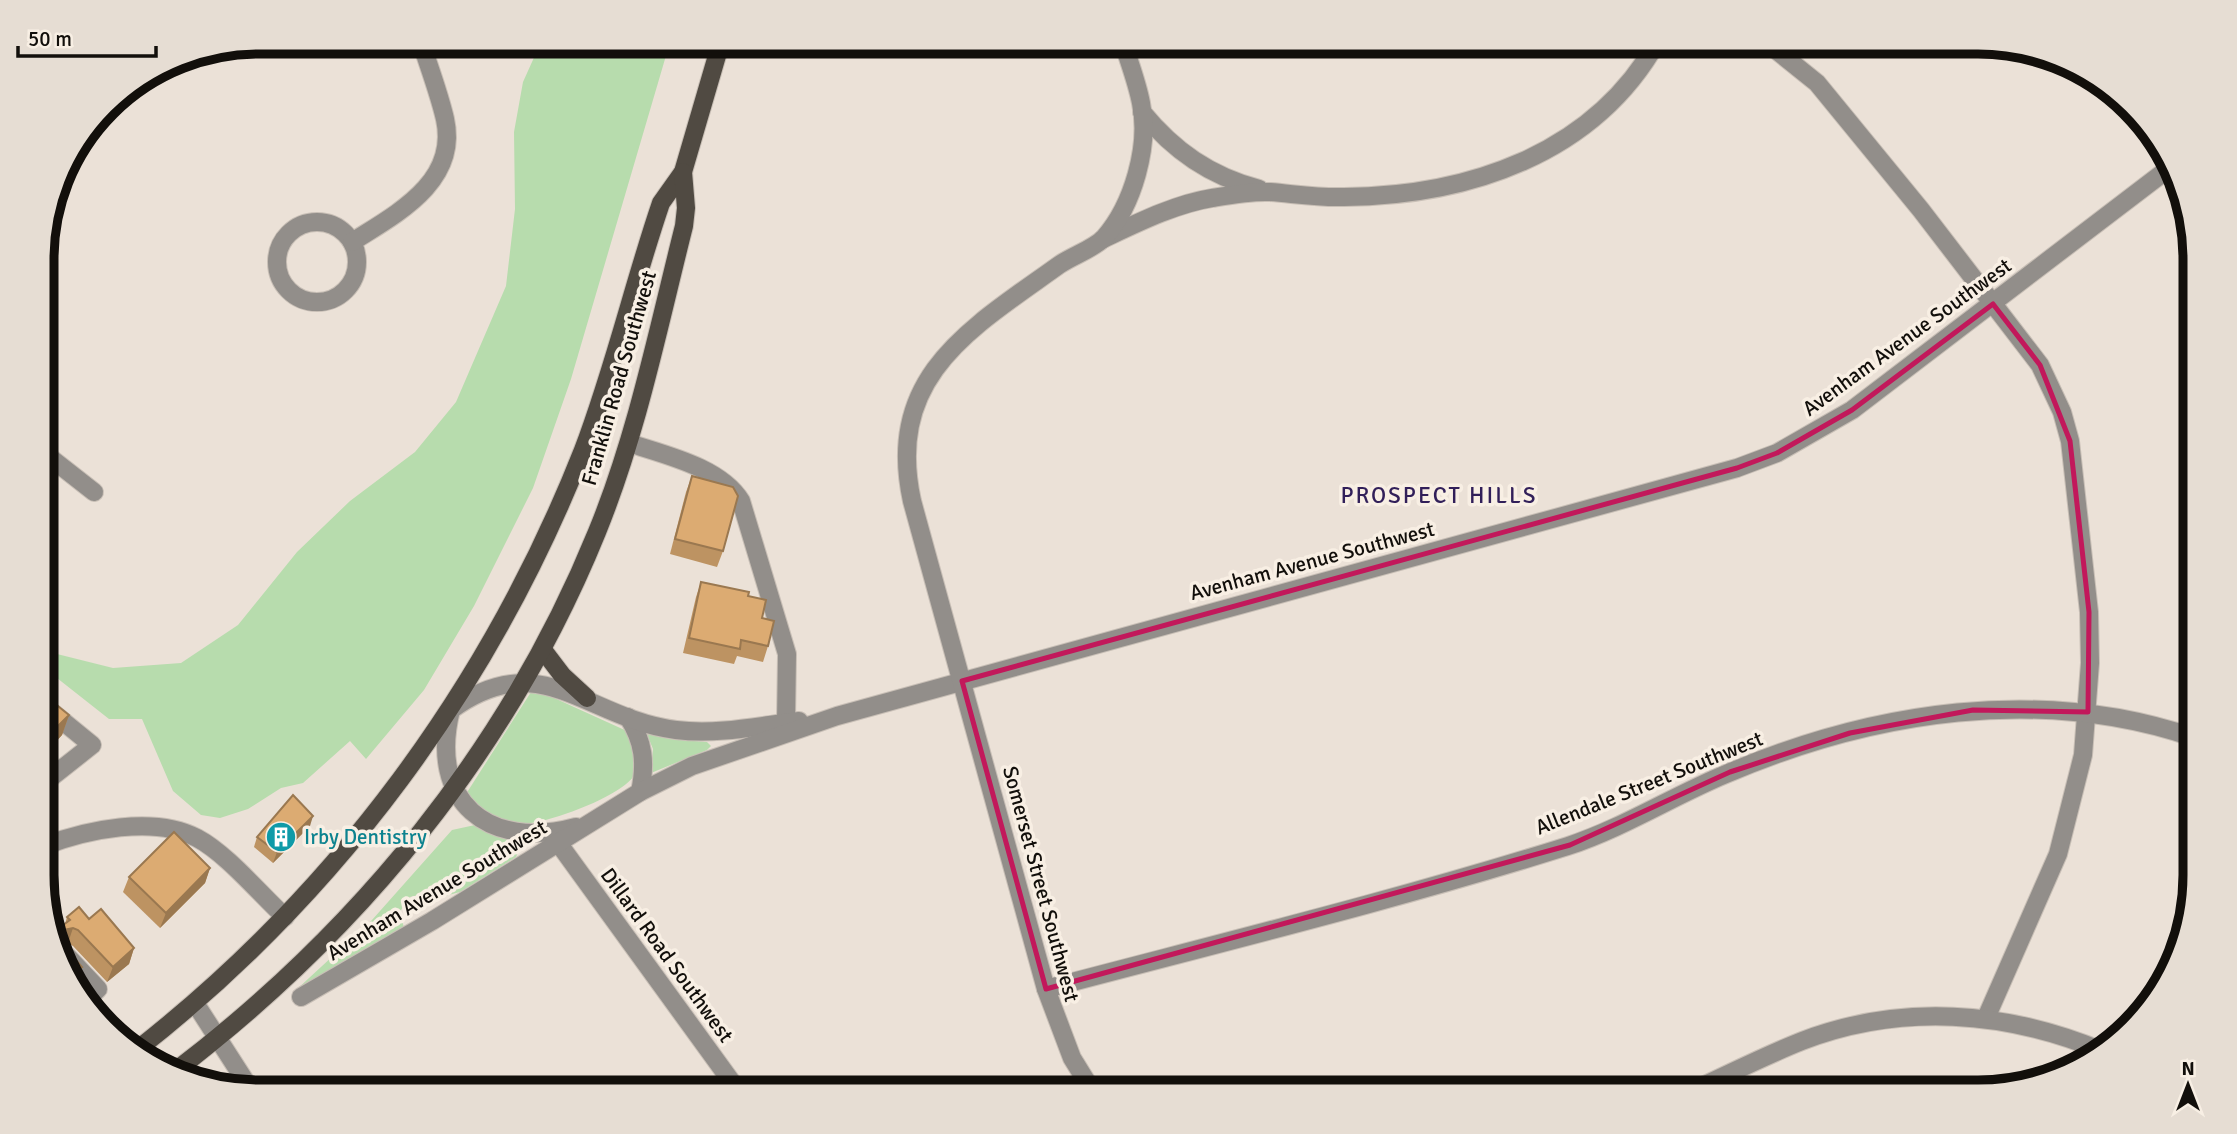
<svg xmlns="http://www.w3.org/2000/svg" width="2237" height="1134" font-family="Signika,sans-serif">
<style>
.green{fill:#b7dcad}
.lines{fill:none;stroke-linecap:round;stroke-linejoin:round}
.minor-casing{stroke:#c8bfb6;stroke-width:20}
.major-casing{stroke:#c8bfb6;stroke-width:20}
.minor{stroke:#928e8a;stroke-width:18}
.major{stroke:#504a42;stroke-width:18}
.wall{fill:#bd9362}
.shaded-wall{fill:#9a7850}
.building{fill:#dcab72;stroke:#9a7850;stroke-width:2}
.marked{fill:none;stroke:#c2185b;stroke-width:5;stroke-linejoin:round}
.labels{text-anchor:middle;stroke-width:7;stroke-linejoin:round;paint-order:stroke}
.street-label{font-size:21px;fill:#120f0b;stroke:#f8efe4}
.culture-label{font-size:21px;fill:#0d838f;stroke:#f8efe4;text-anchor:start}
.neighbourhood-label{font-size:23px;letter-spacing:2px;fill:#311f59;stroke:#f8efe4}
.rim{fill:none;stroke:#120f0b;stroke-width:9}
</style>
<rect width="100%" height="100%" fill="#ebe1d7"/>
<g class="green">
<path d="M541,42H670L571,379L533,488L474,606L424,690L366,759L350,741L303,783L281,788L248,809L220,818L201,815L173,791L142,719H109L43,667V658L49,652L113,668L181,663L238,625L297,552L350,501L415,452L456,402L506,286L515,209L514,132L523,82Z"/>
<path d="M531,692H541L629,732C636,741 641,767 633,777C618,798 540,827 515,824C494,821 481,808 466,794Z"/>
<path d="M647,734L670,739L707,742L711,746L707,750L651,773L653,749Z"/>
<path d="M475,825L495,836L516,839L520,848L516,857L460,892L437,898L428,893L410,897L399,913L404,927L296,990L372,920L452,830Z"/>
</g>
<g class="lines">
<g class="minor-casing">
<g id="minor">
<path d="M1766,42L1817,83L1921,210L2040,365L2062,412L2070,441L2089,612L2090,663L2083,755L2058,854L1986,1018"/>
<path d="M1142,112C1174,151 1210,176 1259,189"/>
<circle cx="317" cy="262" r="40"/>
<path d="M1103,239C1137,223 1175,204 1212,198C1230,195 1252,191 1270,192C1295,194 1319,198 1344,197C1467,196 1593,155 1657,42"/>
<path d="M352,242C396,214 459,182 445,119C439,93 429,67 421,42"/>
<path d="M629,443C665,455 720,467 741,501L787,654L786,722"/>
<path d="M43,452L94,492"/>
<path d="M43,705L92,745L44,783"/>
<path d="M628,717C644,742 646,763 640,792"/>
<path d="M576,827C488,851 428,801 451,710C541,644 587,719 676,730C718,735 758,726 799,721"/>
<path d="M559,844L739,1092"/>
<path d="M44,846C86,830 154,815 197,838C227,854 259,893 285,917"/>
<path d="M65,954L98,989L85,1002"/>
<path d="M1046,989C1220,943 1396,900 1568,846C1623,828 1673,796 1726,774C1873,711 2041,685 2195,738"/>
<path d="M301,997L432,921L640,792L692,766L837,716L1737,468L1777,453L1852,410L2168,169"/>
<path d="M195,1003L251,1090"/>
<path d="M1093,1092L1072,1058L1046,989L912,501C885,376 970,329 1059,265C1072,256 1093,249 1104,238C1133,205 1150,146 1141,103C1137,82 1129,62 1123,42"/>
<path d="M1690,1092C1727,1075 1764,1056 1802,1041C1901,1003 2006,1011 2102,1051"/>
</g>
</g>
<g class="major-casing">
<g id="major">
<path d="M543,650L562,675L587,698"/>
<path d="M138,1049C338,892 490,686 583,450C614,369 633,285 661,203L683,172L721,42"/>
<path d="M174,1072C359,931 509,749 597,532C637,434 658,329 684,226L686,208L683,172"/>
</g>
</g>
<use href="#minor" class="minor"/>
<use href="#major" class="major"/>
</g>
<g class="wall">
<path d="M692,476L723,551L717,567L670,554L686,492Z"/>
<path d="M701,582L748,596L762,618L768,646L763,662L737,656L734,664L683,653L696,597Z"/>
<path d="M45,703L69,715L62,735L51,747L47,743Z"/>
<path d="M310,826L273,863L254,847L257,837Z"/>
<path d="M210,868L205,883L160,928L123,892L129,877Z"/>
<path d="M67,917L89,919L134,948L129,964L107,982L73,946L68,943L62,944L82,967L76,982L55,931L65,924Z"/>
</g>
<g class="shaded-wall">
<path d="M69,715L62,735L51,747L58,726Z"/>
<path d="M55,723L47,743L44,747V734Z"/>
<path d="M313,816L310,826L273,863L277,852Z"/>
<path d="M210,868L205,883L160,928L166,913Z"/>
<path d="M73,928L68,943L61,945L59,941L63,930Z"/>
<path d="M134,948L129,964L107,982L113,967Z"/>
<path d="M82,967L76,982L73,973Z"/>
</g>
<g class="building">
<path d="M692,476L733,487L738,496L723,551L675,539Z"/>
<path d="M701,582L749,592L748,596L766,600L762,618L774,621L768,646L741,640L740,649L689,638Z"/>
<path d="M48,698L69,715L58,726L55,723L44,734L43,701L45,703Z"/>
<path d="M293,795L313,816L277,852L257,837Z"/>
<path d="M174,832L210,868L166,913L129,877Z"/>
<path d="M79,907L89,919L101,909L134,948L113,967L78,930L73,928L63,930L60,942L55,931L70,920L67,917Z"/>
<path d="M60,942L82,967L73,973Z"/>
</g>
<path class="marked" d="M1993,304L2040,365L2070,441L2089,612L2088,712L1973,710L1850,733L1730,772L1570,845L1046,989L962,681L1737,468L1777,453L1852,410Z"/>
<defs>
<g id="building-disc" transform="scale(1.575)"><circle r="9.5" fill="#0f9aa8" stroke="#f8efe4"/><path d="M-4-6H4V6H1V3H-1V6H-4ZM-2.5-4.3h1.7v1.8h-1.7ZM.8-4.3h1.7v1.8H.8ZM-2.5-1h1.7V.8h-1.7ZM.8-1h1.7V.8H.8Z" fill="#fff"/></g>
</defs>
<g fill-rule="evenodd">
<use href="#building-disc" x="281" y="837"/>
</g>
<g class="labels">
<g class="street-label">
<text transform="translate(1907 337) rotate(-36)" y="7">Avenham Avenue Southwest</text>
<text transform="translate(619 378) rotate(-74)" y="7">Franklin Road Southwest</text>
<text transform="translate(1312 561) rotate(-15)" y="7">Avenham Avenue Southwest</text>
<text transform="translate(1649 783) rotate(-22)" y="7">Allendale Street Southwest</text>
<text transform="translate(1041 884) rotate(75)" y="7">Somerset Street Southwest</text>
<text transform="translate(437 890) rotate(-31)" y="7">Avenham Avenue Southwest</text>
<text transform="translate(667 955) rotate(54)" y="7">Dillard Road Southwest</text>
</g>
<g class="culture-label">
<text x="304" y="844">Irby Dentistry</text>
</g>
<g class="neighbourhood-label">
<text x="1439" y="503">PROSPECT HILLS</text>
</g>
</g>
<path d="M0 0H2237V1134H0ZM259 54H1978A205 205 0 0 1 2183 259V875A205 205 0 0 1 1978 1080H259A205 205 0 0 1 54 875V259A205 205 0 0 1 259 54Z" fill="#e6ddd3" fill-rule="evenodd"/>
<path class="rim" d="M259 54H1978A205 205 0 0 1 2183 259V875A205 205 0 0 1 1978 1080H259A205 205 0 0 1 54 875V259A205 205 0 0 1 259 54Z"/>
<g transform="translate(2188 1085)" stroke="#f8efe4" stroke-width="5" paint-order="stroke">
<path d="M0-5L12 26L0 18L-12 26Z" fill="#120f0b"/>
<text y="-10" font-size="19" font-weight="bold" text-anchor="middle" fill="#120f0b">N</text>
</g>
<path d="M18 46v10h138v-10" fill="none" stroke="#120f0b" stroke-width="3.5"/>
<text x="28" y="46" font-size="21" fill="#120f0b" stroke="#f8efe4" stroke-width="5" paint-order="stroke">50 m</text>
</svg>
